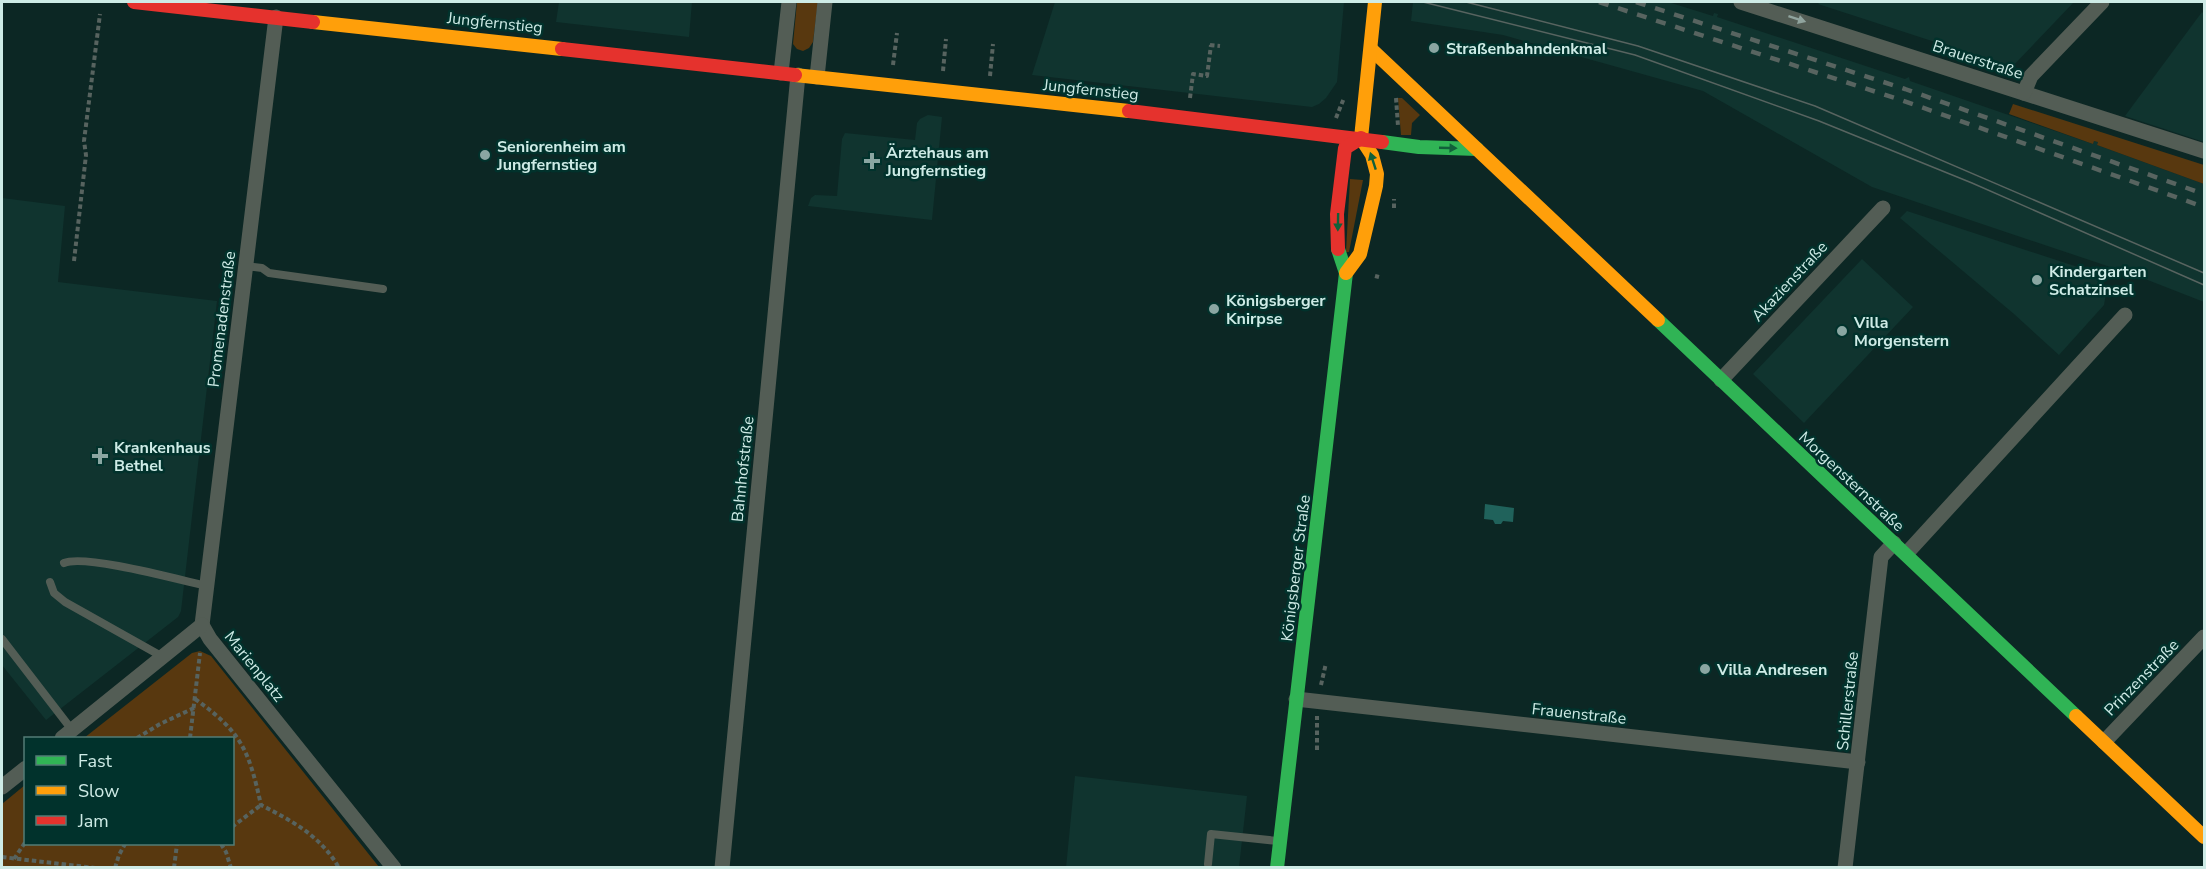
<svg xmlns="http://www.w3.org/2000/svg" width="2206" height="869" font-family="'Nunito Sans',sans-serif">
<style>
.built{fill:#10342f}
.green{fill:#58380f}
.water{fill:#20625b}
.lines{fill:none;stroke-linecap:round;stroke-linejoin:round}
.path{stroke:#57635f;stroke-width:4;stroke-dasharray:4.5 3;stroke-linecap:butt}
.lane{stroke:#535d55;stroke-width:8}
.street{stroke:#535d55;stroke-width:15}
.fast{stroke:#30b455;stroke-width:14}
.slow{stroke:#ff9f0a;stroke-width:14}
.jam{stroke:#e5322d;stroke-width:14}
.tram{stroke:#586460;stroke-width:1.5}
.rail{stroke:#586460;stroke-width:4.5;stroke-dasharray:10 10;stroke-linecap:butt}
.oneway{fill:#90a49e}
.oneway2{fill:#11603a}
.poi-dot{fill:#8aa6a2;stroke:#01322c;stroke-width:2}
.labels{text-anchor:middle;stroke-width:5;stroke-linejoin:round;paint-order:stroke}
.street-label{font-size:16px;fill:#ceebe6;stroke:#01322c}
.poi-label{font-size:16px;font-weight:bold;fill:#ceebe6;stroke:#01322c;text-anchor:start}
</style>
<rect width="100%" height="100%" fill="#0c2724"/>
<g class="built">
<path d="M559,2H692L689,37L556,22Z"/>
<path d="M1055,2H1344L1337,82L1326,98L1319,104L1312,107L1032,75Z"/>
<path d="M1413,2H1668L1713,16L1714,13L1718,14L1717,17L1905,79L1909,77L1910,81L2093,144L2094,141L2098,142L2097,145L2204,184V302L2140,277L1872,187L1703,91L1503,35L1411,21Z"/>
<path d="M1820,2H2074L2012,67L1818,4Z"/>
<path d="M2202,12L2204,14V142L2125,116Z"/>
<path d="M928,115L942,117L932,220L808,206L811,198L815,195L837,196L842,139L845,133L915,140L917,123L920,119Z"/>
<path d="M2,198L65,206L58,282L217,301L181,611L178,617L46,720L2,665Z"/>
<path d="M1907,211L2090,271L2105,286L2106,293L2104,305L2059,355L2014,314L1900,218Z"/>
<path d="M1862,259L1913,307L1804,423L1753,374Z"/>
<path d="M1075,776L1247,796L1239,867L1066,868Z"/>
</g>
<g class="green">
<path d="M797,2H818L813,42L809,48L803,51L797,49L793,44Z"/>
<path d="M1398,98H1402L1420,115L1412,123L1411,135H1401Z"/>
<path d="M2013,104L2204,165V184L2097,145L2098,142L2094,141L2093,144L2009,114Z"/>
<path d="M1350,179L1363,180L1349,252H1346Z"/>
<path d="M200,651L211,656L379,867H2V804L25,785L26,844H232V738H84L192,653Z"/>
</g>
<path class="water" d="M1485,504L1514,508L1513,522L1503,521L1501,524H1495L1493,520L1484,519Z"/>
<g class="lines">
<g class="path">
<path d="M1210,45L1220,46"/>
<path d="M893,65L897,33"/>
<path d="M943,71L946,39"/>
<path d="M990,76L993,44"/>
<path d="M1190,98L1193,74L1207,76L1211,45"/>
<path d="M1396,98L1398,126"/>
<path d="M1336,118L1344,98"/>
<path d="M1394,208V199"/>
<path d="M74,261L86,155L84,141L100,14"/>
<path d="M1375,276L1379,277"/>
<path d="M1321,685L1326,663"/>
<path d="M195,699C242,732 249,751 261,805C292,821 321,836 339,868"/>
<path d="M137,738L160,724L194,708"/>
<path d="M190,738L200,653"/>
<path d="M1317,750V716"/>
<path d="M232,827L261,805"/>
<path d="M221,844L226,852L231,868"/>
<path d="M2,857L95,868"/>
<path d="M14,859L26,841"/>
<path d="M115,868L119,855L125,844"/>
<path d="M174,868L177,844"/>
</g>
<g class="lane">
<path d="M245,266L262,268L269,273L383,289"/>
<path d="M64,563C85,554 180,580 207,586"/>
<path d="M50,582L54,593L65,602L163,657"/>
<path d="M2,639L72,730"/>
<path d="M1208,864L1211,834L1278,841"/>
</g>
<g class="street">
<path d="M1741,2L2204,151"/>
<path d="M781,73L789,2"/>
<path d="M817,77L825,2"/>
<path d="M2024,93L2031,76L2102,2"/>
<path d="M1721,380L1883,208"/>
<path d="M1906,554L2125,315"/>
<path d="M202,625L276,17"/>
<path d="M202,625L210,639L394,868"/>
<path d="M1296,699L1858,762"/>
<path d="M62,738L202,625"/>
<path d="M2104,742L2204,637"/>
<path d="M2,787L26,768"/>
<path d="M722,868L798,75"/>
<path d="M1845,868L1881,557L1894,543"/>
</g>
<g class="fast">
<path d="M1382,142L1419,147L1477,149"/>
<path d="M1658,320L2076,716"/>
<path d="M1277,868L1346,273L1338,249"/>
</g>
<g class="slow">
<path d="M313,22L562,49"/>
<path d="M1371,49L1658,320"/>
<path d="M795,75L1129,111"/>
<path d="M1346,273L1360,254L1376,186L1377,174L1372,155L1361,138L1375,2"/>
<path d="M2076,716L2204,837"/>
</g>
<g class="jam">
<path d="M134,2L313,22"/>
<path d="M562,49L795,75"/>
<path d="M1129,111L1382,142"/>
<path d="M1338,249L1337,214L1345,148L1361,138"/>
</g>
<g class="tram">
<path d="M1423,2L1635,55L1819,121L1972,183L2204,285"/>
<path d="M1466,2L1638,46L1815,106L2204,273"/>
</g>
<g class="rail">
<path d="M1599,2L1901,100L2204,207"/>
<path d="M1636,2L1905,89L2204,194"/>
</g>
</g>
<defs><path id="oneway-solid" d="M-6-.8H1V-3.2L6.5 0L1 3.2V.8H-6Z" transform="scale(1.5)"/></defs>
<use class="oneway" href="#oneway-solid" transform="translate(1797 19) rotate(18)"/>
<g class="oneway2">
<use href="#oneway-solid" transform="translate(1448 148) rotate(2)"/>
<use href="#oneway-solid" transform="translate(1373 161) rotate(-108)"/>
<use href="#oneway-solid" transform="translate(1338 222) rotate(91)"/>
</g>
<g class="poi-dot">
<circle cx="1434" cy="48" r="6"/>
<circle cx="485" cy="155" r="6"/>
<path d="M869 152h6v6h6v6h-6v6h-6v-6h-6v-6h6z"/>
<circle cx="2037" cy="280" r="6"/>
<circle cx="1214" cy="309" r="6"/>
<circle cx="1842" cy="331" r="6"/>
<path d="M97 447h6v6h6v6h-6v6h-6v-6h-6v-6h6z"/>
<circle cx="1705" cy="669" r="6"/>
</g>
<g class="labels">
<g class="street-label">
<text transform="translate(495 22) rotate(6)" y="6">Jungfernstieg</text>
<text transform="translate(1978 59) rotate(18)" y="6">Brauerstraße</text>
<text transform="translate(1091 89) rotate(6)" y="6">Jungfernstieg</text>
<text transform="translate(1789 281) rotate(-47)" y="6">Akazienstraße</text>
<text transform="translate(221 319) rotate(-83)" y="6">Promenadenstraße</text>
<text transform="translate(742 469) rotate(-84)" y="6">Bahnhofstraße</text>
<text transform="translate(1852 481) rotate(43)" y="6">Morgensternstraße</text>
<text transform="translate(1295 568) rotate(-83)" y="6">Königsberger Straße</text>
<text transform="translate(255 666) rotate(51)" y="6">Marienplatz</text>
<text transform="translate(2141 677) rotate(-46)" y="6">Prinzenstraße</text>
<text transform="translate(1847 701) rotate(-84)" y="6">Schillerstraße</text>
<text transform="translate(1579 713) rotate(6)" y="6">Frauenstraße</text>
</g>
<g class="poi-label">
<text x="1446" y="54">Straßenbahndenkmal</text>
<text x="497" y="152">Seniorenheim am<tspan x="497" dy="18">Jungfernstieg</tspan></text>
<text x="886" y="158">Ärztehaus am<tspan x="886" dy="18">Jungfernstieg</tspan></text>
<text x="2049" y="277">Kindergarten<tspan x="2049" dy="18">Schatzinsel</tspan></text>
<text x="1226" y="306">Königsberger<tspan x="1226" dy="18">Knirpse</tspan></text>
<text x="1854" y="328">Villa<tspan x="1854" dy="18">Morgenstern</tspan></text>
<text x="114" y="453">Krankenhaus<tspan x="114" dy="18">Bethel</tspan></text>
<text x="1717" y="675">Villa Andresen</text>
</g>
</g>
<rect width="2206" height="869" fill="none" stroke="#ceebe6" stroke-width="6"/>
<rect x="24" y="737" width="210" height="108" fill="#01322c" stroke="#537c76" stroke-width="1.5"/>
<rect x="36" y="756" width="30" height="9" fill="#30b455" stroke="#537c76" stroke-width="1.5"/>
<text x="78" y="767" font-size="18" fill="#ceebe6">Fast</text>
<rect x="36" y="786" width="30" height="9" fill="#ff9f0a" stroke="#537c76" stroke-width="1.5"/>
<text x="78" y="797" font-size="18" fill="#ceebe6">Slow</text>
<rect x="36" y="816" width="30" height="9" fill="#e5322d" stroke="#537c76" stroke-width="1.5"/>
<text x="78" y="827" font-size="18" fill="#ceebe6">Jam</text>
</svg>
